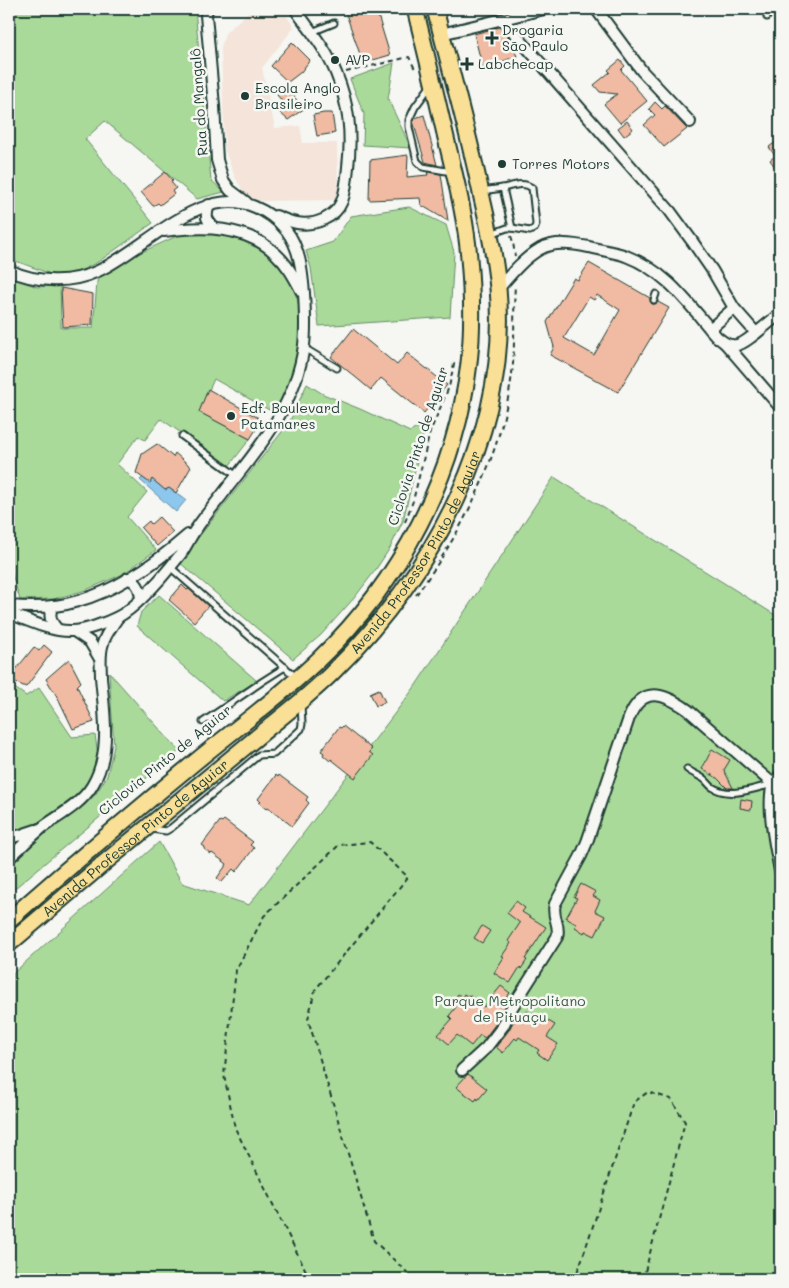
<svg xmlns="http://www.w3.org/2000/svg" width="789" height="1288" font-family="Mali,sans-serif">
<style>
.built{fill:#f4e4da}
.green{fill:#aada9a;stroke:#648c67}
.water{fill:#8ec7ed;stroke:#6290a3}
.building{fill:#f0bba2;stroke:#1f3d34;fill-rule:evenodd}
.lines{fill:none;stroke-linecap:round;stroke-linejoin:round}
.service-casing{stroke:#1f3d34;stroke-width:9}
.minor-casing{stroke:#1f3d34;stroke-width:14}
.primary-casing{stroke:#1f3d34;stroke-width:19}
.path{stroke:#1f3d34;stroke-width:2;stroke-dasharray:5 4;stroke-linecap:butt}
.service{stroke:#f6f6f2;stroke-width:5}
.minor{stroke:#f6f6f2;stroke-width:10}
.primary{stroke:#f9e096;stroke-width:15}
.poi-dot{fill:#1f3d34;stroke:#f6f6f2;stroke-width:2}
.labels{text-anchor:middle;stroke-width:5;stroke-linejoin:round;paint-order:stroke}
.poi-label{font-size:14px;fill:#1f3d34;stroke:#f6f6f2;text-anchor:start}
.street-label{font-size:14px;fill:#1f3d34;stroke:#f6f6f2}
.park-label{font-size:14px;fill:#3b5c48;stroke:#f6f6f2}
</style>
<rect width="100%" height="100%" fill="#f6f6f2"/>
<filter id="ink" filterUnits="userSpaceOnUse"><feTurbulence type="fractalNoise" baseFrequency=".02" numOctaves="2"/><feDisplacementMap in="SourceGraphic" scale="10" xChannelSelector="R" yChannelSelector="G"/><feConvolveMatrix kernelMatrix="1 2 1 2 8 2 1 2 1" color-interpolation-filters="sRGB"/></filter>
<g filter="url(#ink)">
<path class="built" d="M252,9H282L294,27L262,68L275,128L300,126L303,143H337L338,200L249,201L235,177L225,151L221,49L225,33Z"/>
<g class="green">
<path d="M9,9H195L211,180L224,192L197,199L105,121L85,139L153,223L98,262L64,279L13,260L9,257Z"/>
<path d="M394,63L388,99L411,148L363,145L364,114L350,79Z"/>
<path d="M409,207L446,225L454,252L450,317L319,326L311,268L306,251L333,242L351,216Z"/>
<path d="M188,231H219L246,237L268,252L287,275L297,298L308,342L285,406L271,411L214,379L199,412L250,439L229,466L161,419L145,440L138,436L117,464L147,492L127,517L156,550L123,574L86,590L54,599L20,600L9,564V276L37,287L60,285L61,328H93L98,272Z"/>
<path d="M307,384L323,394L360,409L410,432L426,423L403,521L390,548L374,572L355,597L321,635L293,659L179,562L289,423Z"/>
<path d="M554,477L780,618V1279H9V977L159,842L182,883L249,905L414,688Z"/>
<path d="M159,595L257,681L223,701L137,626L141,612Z"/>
<path d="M109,672L179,751L9,893V861L95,795L107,776L114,746Z"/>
<path d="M9,684L26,696L39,688L72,737L95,735L98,756L87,789L9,842Z"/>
</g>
<path class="water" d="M148,472L186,500L176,512L140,480Z"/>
<g class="building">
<path d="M353,9H376L390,55L363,63L345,11Z"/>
<path d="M499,27L501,28L507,35L517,56L483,69L474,34Z"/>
<path d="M292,42L310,60L301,72L288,82L271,66Z"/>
<path d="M620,60L625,66L621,70L647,101L620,123L604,104L617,94L600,92L594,85L610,72L608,70Z"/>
<path d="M287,84L296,93L294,97L305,108L288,120L278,111L281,109L279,106L282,101L277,95Z"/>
<path d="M655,102L662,109L665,106L687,129L664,147L644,125L655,115L649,109Z"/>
<path d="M324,113H332L335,133L317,136L313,115Z"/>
<path d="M424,115L437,165L425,162L413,121L415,118Z"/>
<path d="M627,121L633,129L624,136L618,128Z"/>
<path d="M780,139V174L770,160L775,156L769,147Z"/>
<path d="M408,155L407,177L428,175L427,172L441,174L448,221L421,205L420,198L369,200L370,160Z"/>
<path d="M165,172L173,181L171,182L176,188L172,191L174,194L160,205L158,203L153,206L141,192Z"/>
<path d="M589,263L650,298V301L652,304H655L658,302L669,308L618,392L550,355L554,347L547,322L574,278L578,280ZM597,295L620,310L594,355L564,338L589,297L594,300Z"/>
<path d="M61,288L93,294L92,325L63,327Z"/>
<path d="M353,329L397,365L407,353L447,385L424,413L381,378L371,390L331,357Z"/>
<path d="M208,389L262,420L250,439L199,412Z"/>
<path d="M157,444L173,457L175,453L191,467L176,493L169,488L165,490L152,479L150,483L136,473L142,454Z"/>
<path d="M159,517L173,532L157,546L141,528L149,521L151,524Z"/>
<path d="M182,585L187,590L189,589L208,606L194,622L169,600Z"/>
<path d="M44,645L52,652L26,687L9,680V678L34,647L39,651Z"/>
<path d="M69,659L81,682L77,686L94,722L73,729L58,698L46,679Z"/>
<path d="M379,689L385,702L376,706L370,693Z"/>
<path d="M343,726L372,749L369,752L373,755L355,778L331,759L330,761L323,755L324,753L321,751L339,727L341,728Z"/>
<path d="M712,749L730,760L724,770L733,788H727L717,778L702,769Z"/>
<path d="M276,775L278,777L279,775L308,797L306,800L309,803L292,826L268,807L266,809L259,803L261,802L258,799Z"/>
<path d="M741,799L752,801L751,810L740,808Z"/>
<path d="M224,820L253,842L250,845L254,848L236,872L233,869L222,882L217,878L227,864L212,853L211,854L204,849L205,847L202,845L220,821L222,822Z"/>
<path d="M581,884L596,892L593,896L600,900L595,911L605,916L595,936L585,931L584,933L575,927L576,924L566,918L577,898L574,897Z"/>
<path d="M516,901L525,908L522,912L546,927L525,959L527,960L521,969L520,967L510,983L494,973L504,957L502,956L511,943L508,941L520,923L507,913Z"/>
<path d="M482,926L490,931L482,943L474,938Z"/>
<path d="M501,986L510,993L503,1001L506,1004L497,1022L485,1038L480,1035L471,1046L457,1035L449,1044L438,1035L452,1019L449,1016L456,1007L451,1003L458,994L462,997L464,994L467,996L469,995L484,1007Z"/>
<path d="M527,1011L538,1018L540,1016L555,1025L547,1037L558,1044L547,1060L537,1053L539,1050L519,1037L517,1040L515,1038L503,1053L496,1047L509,1030L515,1018L520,1021Z"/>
<path d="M468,1074L487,1089L478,1100L477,1098L475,1101L456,1087Z"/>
</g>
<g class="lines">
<g class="service-casing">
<g id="service">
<path d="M767,17V9"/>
<path d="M312,32L334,23"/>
<path d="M431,85L415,107L409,120V127L417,161L423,167L452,172"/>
<path d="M503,188C512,186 524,181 532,188L536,224L535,228L530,231L512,228"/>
<path d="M481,191L503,188L512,228H507L491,234"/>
<path d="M654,300L656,294"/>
<path d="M304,348L337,368"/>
<path d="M182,436L237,476"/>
<path d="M170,567L297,678"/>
<path d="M203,722L263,681L285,667"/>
<path d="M687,769C692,773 698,775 704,779C707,781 709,785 712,787C730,799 755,788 773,784"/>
<path d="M151,829L166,831L171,828L259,755C264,754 268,755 274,754L301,729L302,724L301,704"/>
</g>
</g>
<g class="minor-casing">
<g id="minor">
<path d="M207,9L206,15L214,106L217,160L223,180L230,190L246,202"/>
<path d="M596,9L642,71L690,122"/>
<path d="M502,19L670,211L692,241L712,270L734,308L756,333"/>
<path d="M441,34L544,9"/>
<path d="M209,205C205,217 206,219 214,228"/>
<path d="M276,216C283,219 290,222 297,223C315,226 335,218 342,201C346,191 347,178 348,167C352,133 349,105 336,73C326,49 310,30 295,9"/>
<path d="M164,231C202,226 246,225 276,254C288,265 295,279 302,292"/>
<path d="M9,270C36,283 71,284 98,271C144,250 201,183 255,207C267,212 277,219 286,230C300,248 302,271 304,293C305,310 306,328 304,345C297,401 262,445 228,487C218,501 206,514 196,529C190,537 186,547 180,555C165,574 139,606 118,617C106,623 85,631 72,631C52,632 27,620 9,613"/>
<path d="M498,289C511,274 523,259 540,249C555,241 573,244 589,247C601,250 614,252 626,256C668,272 689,305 717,337L725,343L780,407"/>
<path d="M710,329L734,308"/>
<path d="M725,343C729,345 732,346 737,345C746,344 771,320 780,314"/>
<path d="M128,578C138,583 140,588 141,599"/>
<path d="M9,606C32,608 56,608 78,601C118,590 157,562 188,535"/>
<path d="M52,606C49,616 50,621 57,629"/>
<path d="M74,631L90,642L100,659"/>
<path d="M780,776C778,778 774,782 773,785C766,804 776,851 780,871"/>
<path d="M9,838L21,835L36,830"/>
<path d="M9,858C20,848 31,837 43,827C60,815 81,804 92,786C112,753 104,713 101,677C101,666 99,654 103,643C106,633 113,625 118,617"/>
<path d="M462,1070L486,1048L503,1026L511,1009L557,937C561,924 551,917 555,904L581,856L587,842L629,718C642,685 664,693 688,710L773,784"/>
</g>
</g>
<g class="primary-casing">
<g id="primary">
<path d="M9,920C70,866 132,814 195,762C236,728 281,696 319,659C400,582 456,475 469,363C473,329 472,292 469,258C466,218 455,177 446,138C436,95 426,52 415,9"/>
<path id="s1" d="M9,944L104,863L301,701C311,692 322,683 332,673C432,575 511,432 498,288C495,258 489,228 482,198C469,134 451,72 435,9"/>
</g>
</g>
<g class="path">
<path d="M346,72L409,57L416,71"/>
<path d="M511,236L513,242L515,256"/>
<path d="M405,522L413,501L430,432L449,387L455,359"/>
<path d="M416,595C463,531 499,460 511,381C516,349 513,317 515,285"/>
<path d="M310,1279L235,1128L224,1075L236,970L264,916L339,845L370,842L408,877L315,990L308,1019L374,1241L414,1279"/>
<path d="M573,1279L579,1268L634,1102L648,1092L671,1099L685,1122L643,1279"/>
</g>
<use href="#service" class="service"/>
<use href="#minor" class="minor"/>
<use href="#primary" class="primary"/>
</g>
</g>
<g class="poi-dot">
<path d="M489.5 30.5h5v5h5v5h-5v5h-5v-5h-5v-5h5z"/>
<circle cx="335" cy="60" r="5"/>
<path d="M464.5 56.5h5v5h5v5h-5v5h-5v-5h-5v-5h5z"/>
<circle cx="245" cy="96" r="5"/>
<circle cx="502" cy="164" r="5"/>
<circle cx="231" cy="416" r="5"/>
</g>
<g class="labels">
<g class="poi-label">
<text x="502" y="35">Drogaria<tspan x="502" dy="16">São Paulo</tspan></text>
<text x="345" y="65">AVP</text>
<text x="478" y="69">Labchecap</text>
<text x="255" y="93">Escola Anglo<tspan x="255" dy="16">Brasileiro</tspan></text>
<text x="512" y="169">Torres Motors</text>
<text x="241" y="413">Edf. Boulevard<tspan x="241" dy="16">Patamares</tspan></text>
</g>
<g class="street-label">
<text transform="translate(199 102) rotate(-94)" y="5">Rua do Mangalô</text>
<text transform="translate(418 446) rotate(-72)" y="5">Ciclovia Pinto de Aguiar</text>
<text dy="5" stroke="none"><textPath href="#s1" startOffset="570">Avenida Professor Pinto de Aguiar</textPath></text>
<text transform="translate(165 760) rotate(-39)" y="5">Ciclovia Pinto de Aguiar</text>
<text dy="5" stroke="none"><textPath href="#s1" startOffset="165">Avenida Professor Pinto de Aguiar</textPath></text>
</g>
<g class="park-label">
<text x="510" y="1006">Parque Metropolitano<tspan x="510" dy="16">de Pituaçu</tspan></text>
</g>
</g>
<rect width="789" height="1288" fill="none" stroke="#f6f6f2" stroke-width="30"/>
<rect x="15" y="15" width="759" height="1258" fill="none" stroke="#1f3d34" stroke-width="2" filter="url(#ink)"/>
</svg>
